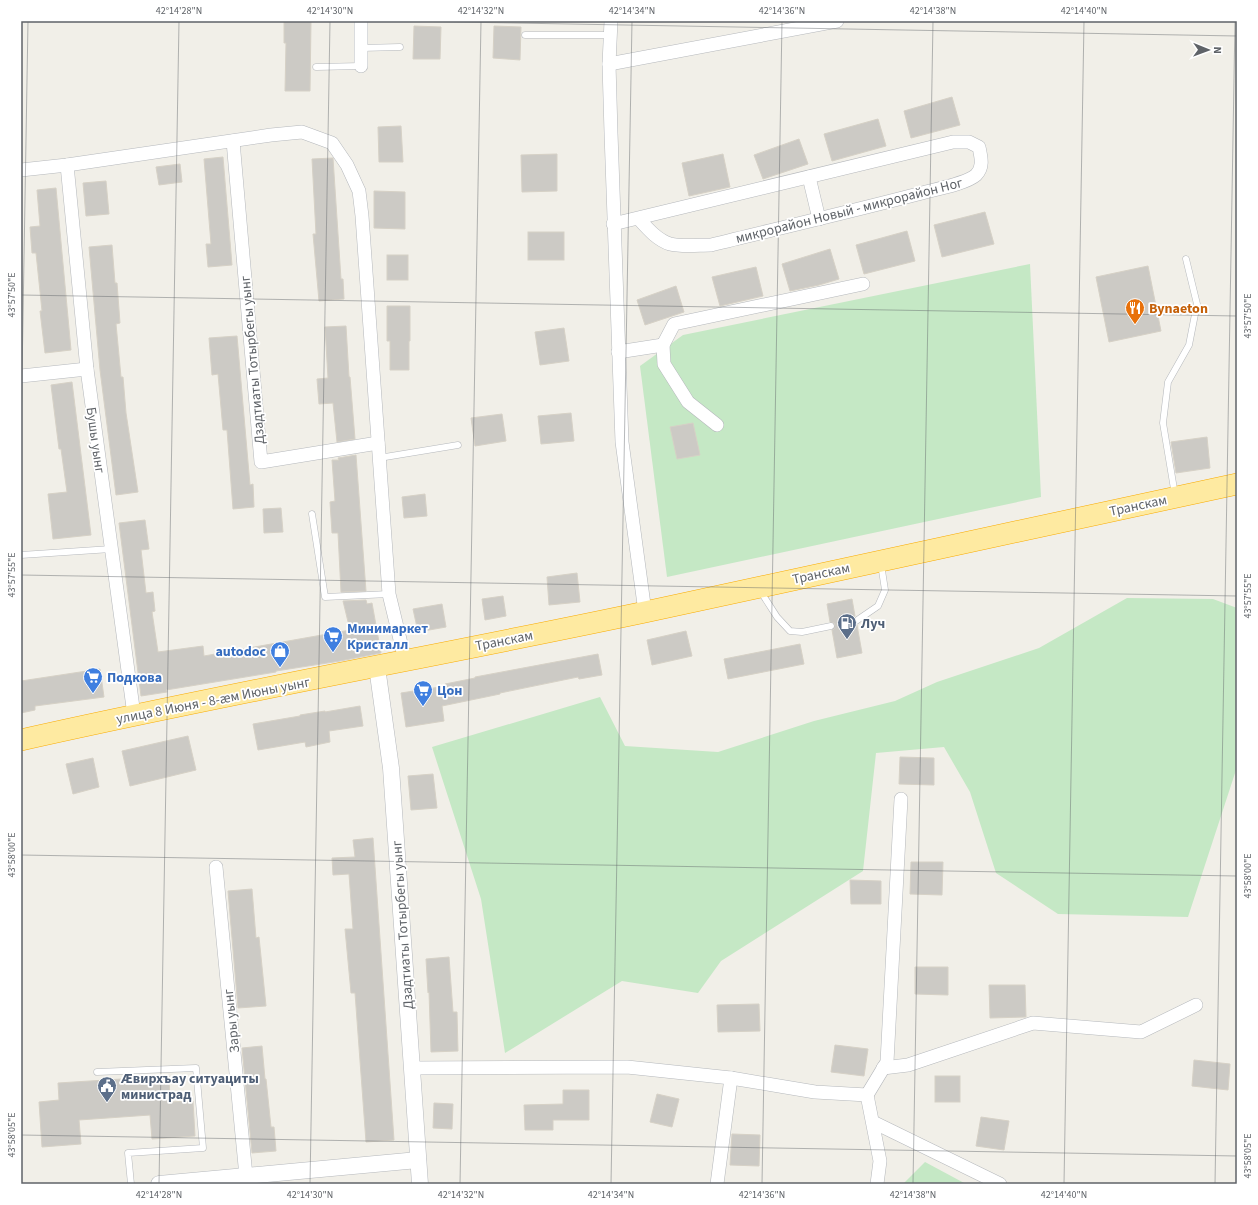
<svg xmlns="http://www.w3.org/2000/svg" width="1258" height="1205" font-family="'Source Sans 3',sans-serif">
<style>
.green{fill:#c5e8c5}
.building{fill:#cccac5;stroke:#d6d1c6}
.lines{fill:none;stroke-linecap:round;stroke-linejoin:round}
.service-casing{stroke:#b5b8bc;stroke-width:7}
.minor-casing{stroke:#b5b8bc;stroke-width:14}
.tertiary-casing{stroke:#b5b8bc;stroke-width:17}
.trunk-casing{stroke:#f9ab00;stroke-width:22}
.service{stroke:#fff;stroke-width:6}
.minor{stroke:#fff;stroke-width:13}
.tertiary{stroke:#fff;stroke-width:16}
.trunk{stroke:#feeaa1;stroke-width:21}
.ticks{fill:none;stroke:#5f6368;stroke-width:1;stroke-opacity:0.45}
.labels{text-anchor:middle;stroke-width:3.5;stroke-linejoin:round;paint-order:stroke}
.street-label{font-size:14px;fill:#5f6368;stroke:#fff}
.food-label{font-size:14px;font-weight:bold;fill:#c56008;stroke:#fff;text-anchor:start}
.service-label{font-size:14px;font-weight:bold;fill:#4e5e75;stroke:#fff;text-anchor:start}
.shop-label{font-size:14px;font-weight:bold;fill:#366cbe;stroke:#fff;text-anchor:start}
.neatline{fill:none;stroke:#5f6368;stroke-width:1.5}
.ticks-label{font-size:10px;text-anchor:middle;fill:#5f6368}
</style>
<rect width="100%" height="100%" fill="#f1efe8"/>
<g class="green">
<path d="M1030,264L1041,497L667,577L640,366L683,335Z"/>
<path d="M1127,598L1213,599L1237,608V767L1188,917L1058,914L996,873L970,792L944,747L876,753L863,871L721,961L698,993L622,981L505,1053L481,899L432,747L600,697L625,746L718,752L814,721L895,701L937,682L1039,648Z"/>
<path d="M925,1162L966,1184H903Z"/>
</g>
<g class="building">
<path d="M284,21H311L310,91H285L286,43H284Z"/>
<path d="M414,26L441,27L440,59H413Z"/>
<path d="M494,26L521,27L520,60L493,58Z"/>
<path d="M952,97L960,125L911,138L904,111Z"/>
<path d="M878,119L886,146L832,161L824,134Z"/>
<path d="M401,126L403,162H379L378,127Z"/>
<path d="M799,139L808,164L763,179L754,155Z"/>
<path d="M557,154V191L522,192L521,155Z"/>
<path d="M723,154L730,187L689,196L682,163Z"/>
<path d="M223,157L232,265L208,267L206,244H211L204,159Z"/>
<path d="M333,158L341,279H343L344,299L319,301L313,234H316L312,159Z"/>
<path d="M180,164L182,182L159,185L156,167Z"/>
<path d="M106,181L109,214L86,216L83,183Z"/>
<path d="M56,188L71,350L45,353L40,311H42L36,253H32L30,227L40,226L37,190Z"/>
<path d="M374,191L405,192V229L374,228Z"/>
<path d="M985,212L994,244L942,257L934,225Z"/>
<path d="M907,231L915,261L864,274L856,245Z"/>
<rect x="528" y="232" width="36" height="28"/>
<path d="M112,245L115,283H117L120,323L116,324L121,377H123L126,413L138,492L116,495L100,370L89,247Z"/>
<path d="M830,249L839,279L819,285L790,291L782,264Z"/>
<rect x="387" y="255" width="21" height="25"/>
<path d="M1148,266L1161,331L1109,342L1096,277Z"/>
<path d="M756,267L763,296L720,306L712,277Z"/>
<path d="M676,286L684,312L645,325L637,300Z"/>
<path d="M387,306H410V341H409V370H390V341H387Z"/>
<path d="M346,326L349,377H350L355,439L337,442L333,403L319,404L317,379L328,378L325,327Z"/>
<path d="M564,328L569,361L540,365L535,332Z"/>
<path d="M237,336L250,485L253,484L254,507L233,509L227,430H223L218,374L212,375L209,338Z"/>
<path d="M72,382L91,535L53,539L48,494L67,492L61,449H59L51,385Z"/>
<path d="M571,413L574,441L541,444L538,416Z"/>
<path d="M502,414L506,441L475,446L471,418Z"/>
<path d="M693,423L700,455L677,459L670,427Z"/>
<path d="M1207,437L1210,468L1176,473L1171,442Z"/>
<path d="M356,455L366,591L341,592L338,533H332L330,502L335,501L332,460H339L338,458Z"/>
<path d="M425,494L427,516L404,518L402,497Z"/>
<path d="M281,508L283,532L264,533L263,509Z"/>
<path d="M145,520L149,549L141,550L146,593L153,592L155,611L152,612L158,652L203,646L204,656L350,630L343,601L366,600L367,604L372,603L381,653L340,661L276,671V672L166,690L167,692L141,696L119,523Z"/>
<path d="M577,573L580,602L549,605L547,577Z"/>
<path d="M503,596L506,616L485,620L482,599Z"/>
<path d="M852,599L855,616L852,619V622L854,625H857L862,653L837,658L832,630L834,629L835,625L834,623L830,622L827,604Z"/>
<path d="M442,604L446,627L418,632L413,609Z"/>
<path d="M686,631L692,656L652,665L647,640Z"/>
<path d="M800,644L804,664L728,679L724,659Z"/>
<path d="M598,654L602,675L579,679L578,677L500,693V694L442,706L444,721L406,727L401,693L446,686L445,684L475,678V677Z"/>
<path d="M100,669L104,697L35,706V710L21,713V681Z"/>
<path d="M360,706L363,726L329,731L330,742L306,747L305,742L258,750L253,724L300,716V715L325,711V712Z"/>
<path d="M188,736L196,770L130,786L122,751Z"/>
<path d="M900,757L934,758V785L899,784Z"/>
<path d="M93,758L99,787L73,794L66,764Z"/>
<path d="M433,774L437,808L411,810L408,776Z"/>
<path d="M373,838L394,1140L366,1142L355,993H351L345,929H353L349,874L333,875L332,858L355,857L353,840Z"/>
<path d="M911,862H943L942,895L910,894Z"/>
<path d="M850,880L881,881V904H851Z"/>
<path d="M252,889L256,938L259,937L266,1006L238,1008L228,891Z"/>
<path d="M449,957L453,1012H457L458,1051L431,1052L429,992L428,993L426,959Z"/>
<path d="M915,967H948V995L915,994Z"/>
<path d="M989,985H1025L1026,1017L990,1018Z"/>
<path d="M759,1004L760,1031L718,1032L717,1005Z"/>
<path d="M835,1045L868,1049L864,1076L831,1072Z"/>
<path d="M262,1046L265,1079H266L271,1127H274L276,1151L252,1153L242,1048Z"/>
<path d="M1194,1060L1230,1064L1228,1090L1192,1086Z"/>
<path d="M169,1076L170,1102L193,1101L195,1136L152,1139L150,1115L79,1120L81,1144L42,1147L39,1102L59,1100L58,1083Z"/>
<rect x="935" y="1076" width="25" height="26"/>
<path d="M563,1090H589V1120H553V1130H525L524,1105L563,1104Z"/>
<path d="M657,1094L679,1099L672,1127L650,1122Z"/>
<path d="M434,1103L453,1104L452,1129L433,1128Z"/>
<path d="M981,1117L1009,1121L1004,1150L976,1146Z"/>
<path d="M732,1134L760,1135L759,1166L730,1165Z"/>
</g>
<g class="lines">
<g class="service-casing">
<g id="service">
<path d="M525,35H611"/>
<path d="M361,48L400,47"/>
<path d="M316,67L361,66"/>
<path d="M379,458L458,445"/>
<path d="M1175,495L1163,423L1168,382L1189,345L1197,304L1186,259"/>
<path d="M312,514L325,597L389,594"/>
<path d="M21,555L111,549"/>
<path d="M761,592L777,617L790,631L802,632L831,626"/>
<path d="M856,621L878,606L885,590L881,564"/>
<path d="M97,1072L196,1068L203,1148L128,1153L131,1184"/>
</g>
</g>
<g class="minor-casing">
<g id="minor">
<path d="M611,21L609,64L611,133L622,442L645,612"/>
<path d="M609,64L837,21"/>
<path d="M361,66V21"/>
<path d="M233,141L261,462L378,443"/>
<path d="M67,165L87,369L134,715"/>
<path d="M21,170L67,165L271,135L302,132L332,143L347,165L359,191L362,216L389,594L405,660"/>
<path d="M809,177L819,219"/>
<path d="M613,224L953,142H969L979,147C981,157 984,167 976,175C966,184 932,190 918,194C849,212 780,228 711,245C699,245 681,247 670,244C657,240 647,228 638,218"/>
<path d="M618,352L663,345"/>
<path d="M21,376L87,369"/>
<path d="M717,425L688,402L664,364L663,345L674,324L863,284"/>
<path d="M216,867L246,1176"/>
<path d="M412,1068L627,1067L731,1078L815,1092L867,1095L880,1161L877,1184"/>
<path d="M883,1068L908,1065L1033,1023L1141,1032L1196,1005"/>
<path d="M867,1095L887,1062L901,799"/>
<path d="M873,1122L1000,1184"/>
<path d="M717,1184L731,1078"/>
</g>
</g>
<g class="tertiary-casing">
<g id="tertiary">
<path d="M377,667L391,768L420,1184"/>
<path d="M159,1184L418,1160"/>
</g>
</g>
<g class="trunk-casing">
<path id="trunk" d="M21,740C228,693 437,656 645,612C843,571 1039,525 1237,484"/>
</g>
<use href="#service" class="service"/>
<use href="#minor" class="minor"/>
<use href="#tertiary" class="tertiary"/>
<use href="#trunk" class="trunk"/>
</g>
<path class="ticks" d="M402,21L1237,36M21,295L1237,316M21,436L28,21M21,575L1237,596M21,855L1237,876M21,1135L1237,1156M159,1184L179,21M310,1184L330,21M460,1184L481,21M611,1184L632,21M762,1184L782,21M913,1184L933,21M1064,1184L1084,21M1215,1184L1235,21"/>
<defs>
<g id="restaurant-pin" transform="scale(1)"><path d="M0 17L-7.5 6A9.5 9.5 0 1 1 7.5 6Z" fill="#e8710a" stroke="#fff"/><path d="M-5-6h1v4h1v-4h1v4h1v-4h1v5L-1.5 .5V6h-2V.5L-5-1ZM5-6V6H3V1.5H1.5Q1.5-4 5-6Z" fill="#fff"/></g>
<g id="fuel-pin" transform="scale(1)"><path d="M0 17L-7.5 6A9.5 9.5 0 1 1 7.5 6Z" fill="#5c6f8a" stroke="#fff"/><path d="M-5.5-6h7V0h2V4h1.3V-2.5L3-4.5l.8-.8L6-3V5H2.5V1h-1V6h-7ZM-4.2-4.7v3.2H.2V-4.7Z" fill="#fff"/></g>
<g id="supermarket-pin" transform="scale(1)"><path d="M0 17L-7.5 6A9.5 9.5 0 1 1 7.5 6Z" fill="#3f7fe0" stroke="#fff"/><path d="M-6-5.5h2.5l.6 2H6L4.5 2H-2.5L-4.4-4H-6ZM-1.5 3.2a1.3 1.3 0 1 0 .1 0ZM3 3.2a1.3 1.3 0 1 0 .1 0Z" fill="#fff"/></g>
<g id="shop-pin" transform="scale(1)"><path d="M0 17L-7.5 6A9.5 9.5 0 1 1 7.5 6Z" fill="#3f7fe0" stroke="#fff"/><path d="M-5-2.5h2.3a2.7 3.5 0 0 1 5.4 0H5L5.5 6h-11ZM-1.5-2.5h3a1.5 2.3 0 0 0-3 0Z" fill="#fff"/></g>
<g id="civic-pin" transform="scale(1)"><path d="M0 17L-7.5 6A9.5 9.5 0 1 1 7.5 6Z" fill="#5c6f8a" stroke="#fff"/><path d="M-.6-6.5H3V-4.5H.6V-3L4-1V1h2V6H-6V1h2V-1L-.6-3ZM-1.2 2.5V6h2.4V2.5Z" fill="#fff"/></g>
</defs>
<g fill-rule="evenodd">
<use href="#restaurant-pin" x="1135" y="308"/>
<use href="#fuel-pin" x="847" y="623"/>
<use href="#supermarket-pin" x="333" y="636"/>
<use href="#shop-pin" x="280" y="651"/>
<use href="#supermarket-pin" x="93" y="677"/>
<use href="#supermarket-pin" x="423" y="690"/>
<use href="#civic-pin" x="107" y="1086"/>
</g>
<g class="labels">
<g class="street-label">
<text transform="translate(849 210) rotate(-14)" y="5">микрорайон Новый - микрорайон Ног</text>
<text transform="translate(252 360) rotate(-95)" y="5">Дзадтиаты Тотырбегы уынг</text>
<text transform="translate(96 440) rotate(82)" y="5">Бушы уынг</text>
<text transform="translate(1138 505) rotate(-12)" y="5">Транскам</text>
<text transform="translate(821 573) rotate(-12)" y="5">Транскам</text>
<text transform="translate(504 640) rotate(-11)" y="5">Транскам</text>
<text transform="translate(213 700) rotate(-11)" y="5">улица 8 Июня - 8-ӕм Июны уынг</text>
<text transform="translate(402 925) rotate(-94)" y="5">Дзадтиаты Тотырбегы уынг</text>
<text transform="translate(231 1021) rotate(-96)" y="5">Зары уынг</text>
</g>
<g class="food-label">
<text x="1149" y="313">Bynaeton</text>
</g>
<g class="service-label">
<text x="861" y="628">Луч</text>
<text x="121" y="1083">Æвирхъау ситуациты<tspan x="121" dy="16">министрад</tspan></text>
</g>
<g class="shop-label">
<text x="347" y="633">Минимаркет<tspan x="347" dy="16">Кристалл</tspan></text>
<text x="266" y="656" text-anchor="end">autodoc</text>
<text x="107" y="682">Подкова</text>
<text x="437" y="695">Цон</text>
</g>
</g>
<rect width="1258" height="1205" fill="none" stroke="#ffffff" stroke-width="44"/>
<g transform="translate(1208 50) rotate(91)" stroke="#ffffff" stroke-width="3" paint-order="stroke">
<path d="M0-3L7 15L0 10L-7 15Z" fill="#5f6368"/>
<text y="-6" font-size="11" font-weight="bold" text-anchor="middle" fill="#5f6368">N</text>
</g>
<rect x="22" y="22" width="1214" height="1161" class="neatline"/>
<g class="ticks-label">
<text x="179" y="14">42°14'28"N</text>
<text x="330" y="14">42°14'30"N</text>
<text x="481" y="14">42°14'32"N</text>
<text x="632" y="14">42°14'34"N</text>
<text x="782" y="14">42°14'36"N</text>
<text x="933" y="14">42°14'38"N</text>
<text x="1084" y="14">42°14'40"N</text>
<text transform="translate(11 295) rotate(-90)" y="4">43°57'50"E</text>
<text transform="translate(1247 316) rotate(-90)" y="4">43°57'50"E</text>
<text transform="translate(11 575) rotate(-90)" y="4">43°57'55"E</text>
<text transform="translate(1247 596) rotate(-90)" y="4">43°57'55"E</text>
<text transform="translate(11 855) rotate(-90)" y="4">43°58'00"E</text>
<text transform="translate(1247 876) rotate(-90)" y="4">43°58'00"E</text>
<text transform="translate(11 1135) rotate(-90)" y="4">43°58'05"E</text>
<text transform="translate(1247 1156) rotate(-90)" y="4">43°58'05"E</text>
<text x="159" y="1198">42°14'28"N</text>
<text x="310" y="1198">42°14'30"N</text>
<text x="461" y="1198">42°14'32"N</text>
<text x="611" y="1198">42°14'34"N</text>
<text x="762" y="1198">42°14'36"N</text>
<text x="913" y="1198">42°14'38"N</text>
<text x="1064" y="1198">42°14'40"N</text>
</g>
</svg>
